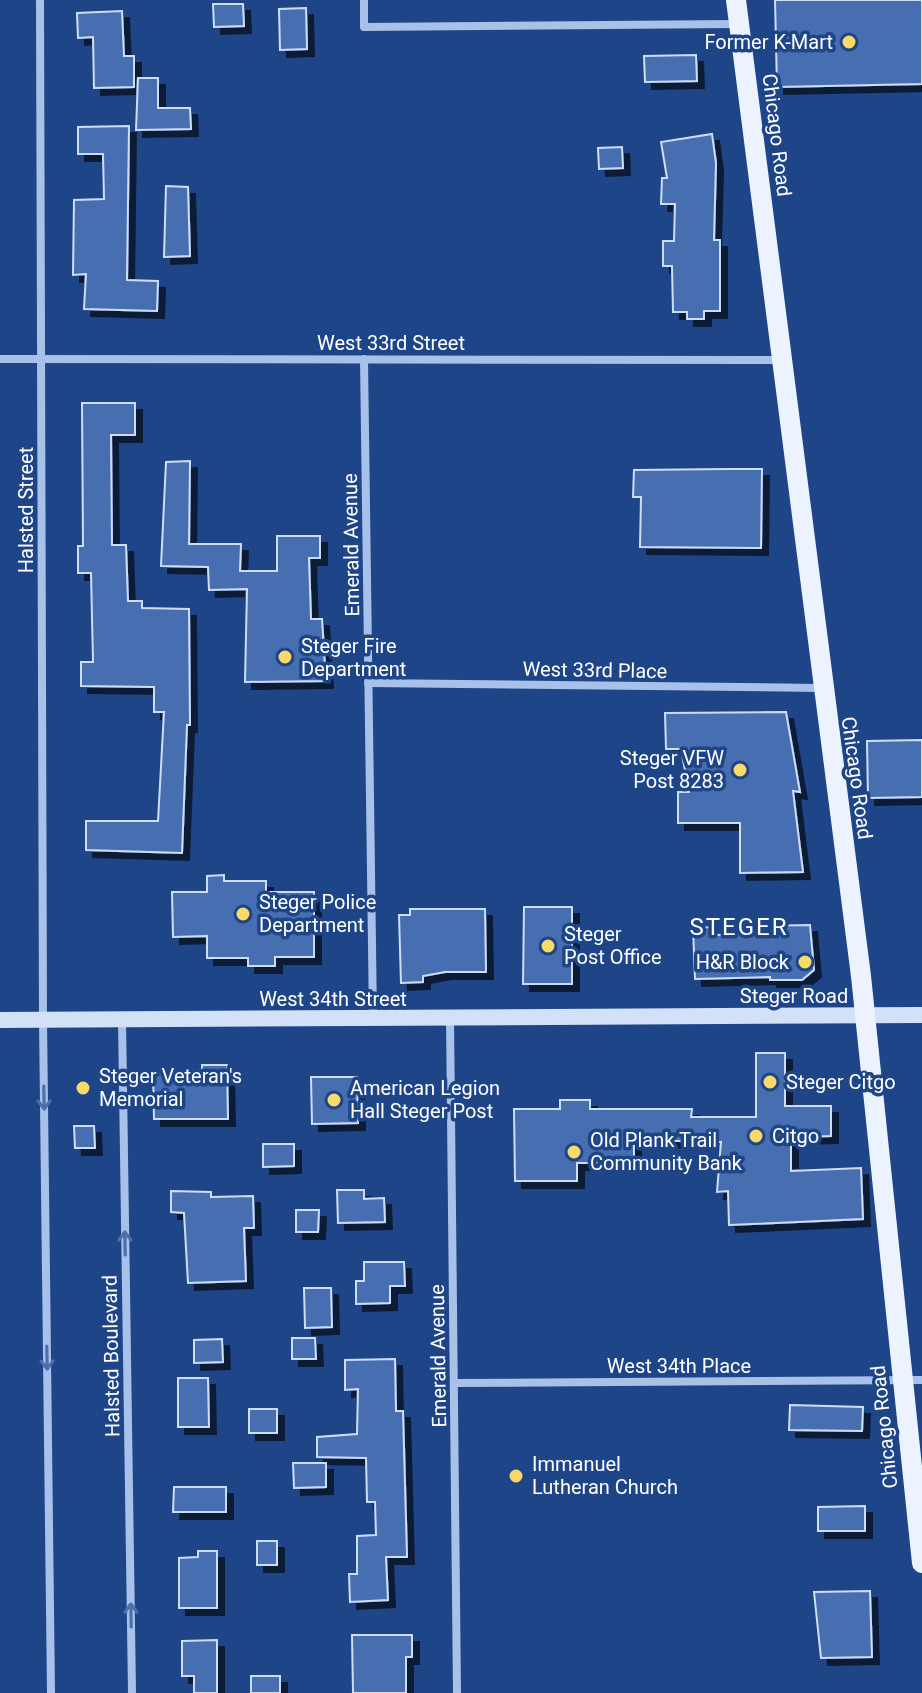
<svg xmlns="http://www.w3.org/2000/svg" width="922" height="1693" font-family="Roboto,sans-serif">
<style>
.building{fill:#476eb0;stroke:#cdddf8;stroke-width:2;filter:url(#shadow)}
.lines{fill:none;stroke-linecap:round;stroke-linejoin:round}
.street{stroke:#a8c1eb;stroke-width:8}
.secondary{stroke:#d3e1f8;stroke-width:16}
.primary{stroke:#ecf2fe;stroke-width:20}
.oneway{stroke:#4e70aa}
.poi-dot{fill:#f9d967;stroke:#1e4587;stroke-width:3}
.labels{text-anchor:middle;stroke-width:7;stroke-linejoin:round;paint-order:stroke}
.poi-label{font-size:20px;fill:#fff;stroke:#1e4587;text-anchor:start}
.street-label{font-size:20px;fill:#fff;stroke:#1e4587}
.quarter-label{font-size:24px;letter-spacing:2px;fill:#fff;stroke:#1e4587}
</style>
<defs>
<filter id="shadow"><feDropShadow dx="7" dy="7" stdDeviation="0" flood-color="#0009"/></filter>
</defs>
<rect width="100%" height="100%" fill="#1e4587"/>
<g class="building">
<path d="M775,0H922V84L777,87Z"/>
<path d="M213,4H243L244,26L214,27Z"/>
<path d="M306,8L307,49L280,50L279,9Z"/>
<path d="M122,11L124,56H134V87L94,88L93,37L78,38L77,13Z"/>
<path d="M696,55L697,81L645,82L644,56Z"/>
<path d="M138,78H158V108H190L191,129L136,130Z"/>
<path d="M129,126L127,280L158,281L157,311L84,309L86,274L73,275L74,200L104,199L103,154H78V127Z"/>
<path d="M712,134L716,163L714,240H720V311H704V319H687V312H673L672,266H663V241H674L675,204H661L662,178H667L661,142Z"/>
<path d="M622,147L623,168L599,169L598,148Z"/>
<path d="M166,186L188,187L190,256L164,257Z"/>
<path d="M82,403H135V435H111L112,545H126L128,601H142V608L189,609L190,725H187L182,853L86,850V821H158L164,712H154V687L81,686V662H93L91,573H78V546H83Z"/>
<path d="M190,461L189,544H241L240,571H277V536H320V558H309L311,619H322L326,681L245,682L247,589L209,590L208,567L161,566L166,462Z"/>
<path d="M728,469H762L761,548L640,547L641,497H633L634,470Z"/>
<path d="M786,712L800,792L793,791L803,872L740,873V823H678V792H689L681,749H666L665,713Z"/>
<path d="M922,740V797L868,798L867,741Z"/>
<path d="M224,875V881H266V892H314V957H275V966H248V958H207V936L173,937L172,892H207V876Z"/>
<path d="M524,907H572V984H523Z"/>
<path d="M410,909H485L486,972H445L423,976V982L401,983L399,915H410Z"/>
<path d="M810,925L814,970L802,980H770V977L695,979L693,928L716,927V935L750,934V926Z"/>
<path d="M756,1053H785V1106H831V1136L791,1137V1171L861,1168L863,1219L729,1225L728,1191L717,1192L721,1142L634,1140V1163H577V1181H515L514,1109H560V1100H590V1109H692L691,1117H756Z"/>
<path d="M202,1065H227L228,1119H154L153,1071L202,1070Z"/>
<path d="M311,1077H357L358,1123L312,1124Z"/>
<path d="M74,1126H94L95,1148H75Z"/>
<path d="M263,1144H294V1166L263,1167Z"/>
<path d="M337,1190H364V1199L384,1198L385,1222L338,1223Z"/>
<path d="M171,1191L211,1192V1197L253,1196L254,1228H244L246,1281L188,1283L184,1213L171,1212Z"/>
<path d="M296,1210H319L318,1232H296Z"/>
<path d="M364,1262H404L405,1286H390V1303L356,1304V1281H364Z"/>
<path d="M304,1288H331L332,1327L305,1328Z"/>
<path d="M292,1338H315L316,1359H292Z"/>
<path d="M222,1339L223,1362L194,1363V1340Z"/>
<path d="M395,1359L396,1411H403L407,1557H386L388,1600L350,1602L349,1574H357V1536L376,1535L375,1502H367L366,1458L317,1457V1437L357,1434L358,1389L345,1390V1360Z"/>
<path d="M178,1378H208L209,1427H178Z"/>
<path d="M790,1405L863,1407L862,1431L789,1430Z"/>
<rect x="249" y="1409" width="28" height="24"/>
<path d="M293,1463H326V1487L294,1488Z"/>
<path d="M174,1487H226V1512H173Z"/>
<path d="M865,1506V1531H818V1507Z"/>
<rect x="257" y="1541" width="20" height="24"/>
<path d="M198,1551H217V1608H179V1558L198,1557Z"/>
<path d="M870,1591L872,1657L821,1658L814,1592Z"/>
<path d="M352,1635H412V1657H406V1693H353Z"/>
<path d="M217,1640V1693H194V1676H182V1641Z"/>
<rect x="251" y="1676" width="29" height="17"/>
</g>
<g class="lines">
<g class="street">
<path d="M40,0L43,1020L51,1693"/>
<path d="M364,0V27L737,24"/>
<path d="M0,359L780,360"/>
<path d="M364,359L373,1018"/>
<path d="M368,683L821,688"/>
<path d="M450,1018L457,1693"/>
<path d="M122,1019L132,1693"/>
<path d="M454,1383L922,1380"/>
</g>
<path class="secondary" d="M0,1020L922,1015"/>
<path class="primary" d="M736,0L861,976L922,1563"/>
</g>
<defs><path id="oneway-shaft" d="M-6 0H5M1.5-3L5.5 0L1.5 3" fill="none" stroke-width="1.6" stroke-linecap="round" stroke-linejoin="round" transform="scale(2)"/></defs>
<g class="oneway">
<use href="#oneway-shaft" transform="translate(44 1098) rotate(89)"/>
<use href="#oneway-shaft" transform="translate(125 1243) rotate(-91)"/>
<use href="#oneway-shaft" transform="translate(47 1358) rotate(89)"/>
<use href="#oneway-shaft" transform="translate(131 1615) rotate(-91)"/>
</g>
<g class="poi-dot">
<circle cx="849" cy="42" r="8"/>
<circle cx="285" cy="657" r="8"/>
<circle cx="740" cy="770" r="8"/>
<circle cx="243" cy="914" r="8"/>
<circle cx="548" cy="946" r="8"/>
<circle cx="805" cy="962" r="8"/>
<circle cx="770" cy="1082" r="8"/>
<circle cx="83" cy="1088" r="8"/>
<circle cx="334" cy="1100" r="8"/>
<circle cx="756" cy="1136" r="8"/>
<circle cx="574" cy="1152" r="8"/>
<circle cx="516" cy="1476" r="8"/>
</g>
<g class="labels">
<g class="poi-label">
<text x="833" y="49" text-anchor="end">Former K-Mart</text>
<text x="301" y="653">Steger Fire<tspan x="301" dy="23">Department</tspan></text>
<text x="724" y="765" text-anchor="end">Steger VFW<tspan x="724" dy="23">Post 8283</tspan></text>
<text x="259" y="909">Steger Police<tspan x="259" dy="23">Department</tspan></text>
<text x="564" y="941">Steger<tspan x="564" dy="23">Post Office</tspan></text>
<text x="789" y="969" text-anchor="end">H&amp;R Block</text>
<text x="99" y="1083">Steger Veteran's<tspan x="99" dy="23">Memorial</tspan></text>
<text x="786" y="1089">Steger Citgo</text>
<text x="350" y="1095">American Legion<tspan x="350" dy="23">Hall Steger Post</tspan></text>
<text x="772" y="1143">Citgo</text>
<text x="590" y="1147">Old Plank Trail<tspan x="590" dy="23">Community Bank</tspan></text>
<text x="532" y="1471">Immanuel<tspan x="532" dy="23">Lutheran Church</tspan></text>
</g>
<g class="street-label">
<text transform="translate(777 135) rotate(83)" y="7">Chicago Road</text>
<text x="391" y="350">West 33rd Street</text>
<text transform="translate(26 510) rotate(-90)" y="7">Halsted Street</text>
<text transform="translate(351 545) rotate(-91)" y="7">Emerald Avenue</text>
<text transform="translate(595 670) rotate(1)" y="7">West 33rd Place</text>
<text transform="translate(857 778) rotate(82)" y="7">Chicago Road</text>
<text x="794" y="1003">Steger Road</text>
<text x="333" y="1006">West 34th Street</text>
<text transform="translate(111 1356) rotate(-91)" y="7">Halsted Boulevard</text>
<text transform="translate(438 1356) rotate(-91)" y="7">Emerald Avenue</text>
<text x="679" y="1373">West 34th Place</text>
<text transform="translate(884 1427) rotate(-96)" y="7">Chicago Road</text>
</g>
<g class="quarter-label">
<text x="739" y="935">STEGER</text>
</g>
</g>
</svg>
